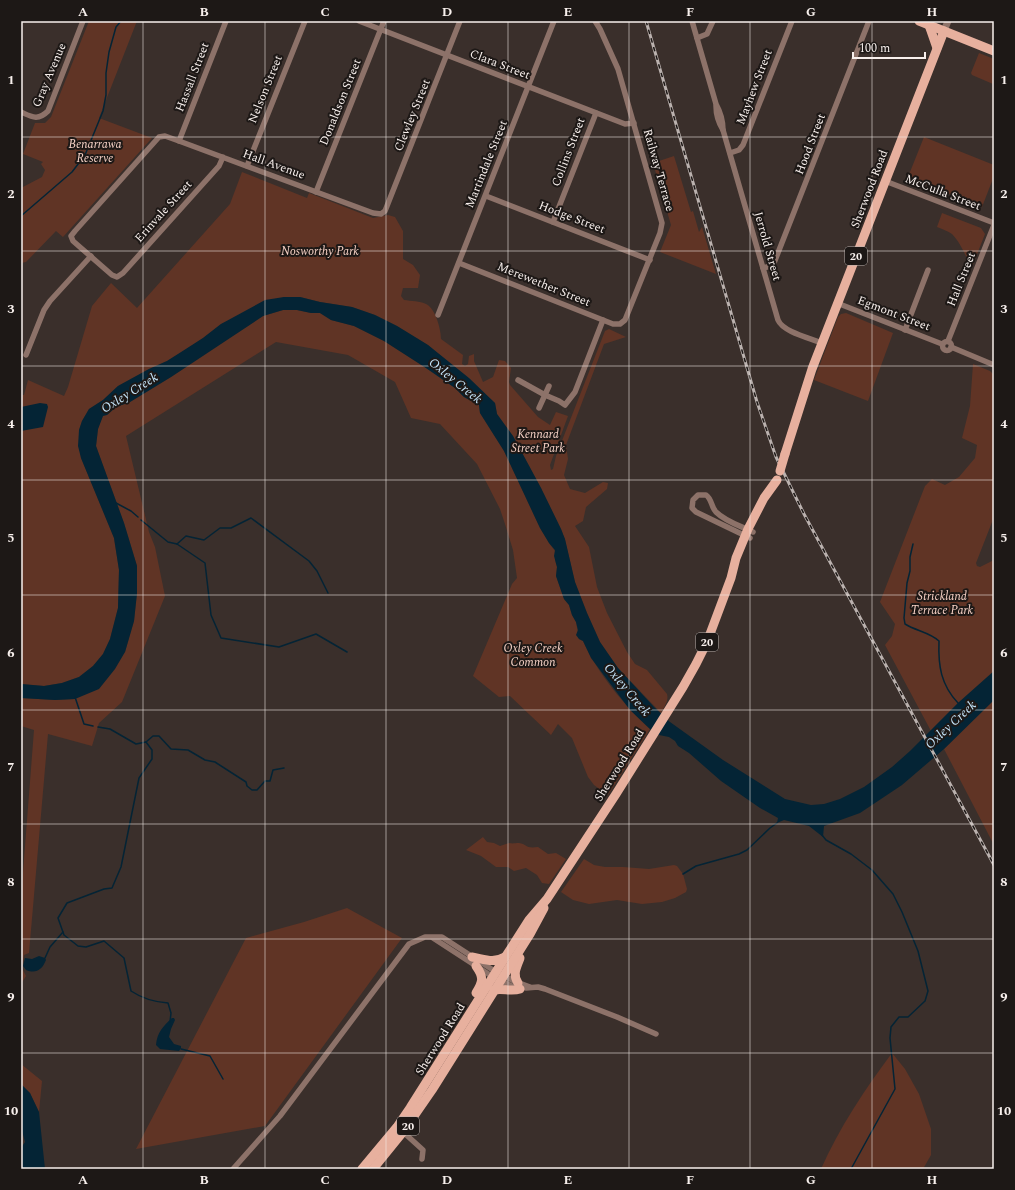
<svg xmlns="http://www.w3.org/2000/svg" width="1015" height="1190" font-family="Spectral,serif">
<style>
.green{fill:#603425}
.water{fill:#042435}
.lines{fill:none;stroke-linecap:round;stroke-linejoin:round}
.stream{stroke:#042435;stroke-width:1.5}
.minor{stroke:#8d7269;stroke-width:5.5}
.tertiary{stroke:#8d7269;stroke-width:7}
.primary{stroke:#e7b09e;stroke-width:9}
.rail-casing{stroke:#bbb2af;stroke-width:3}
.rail{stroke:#1d1816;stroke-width:1.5;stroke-dasharray:4.5;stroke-linecap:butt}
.primary-bridge{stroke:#e7b09e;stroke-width:9}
.grid{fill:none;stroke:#f8f0ed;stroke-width:1;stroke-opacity:0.55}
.labels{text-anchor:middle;stroke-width:4;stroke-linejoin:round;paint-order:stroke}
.shield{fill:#1d1816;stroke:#b6afac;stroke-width:1}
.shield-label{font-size:11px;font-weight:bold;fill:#f8f0ed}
.street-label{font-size:12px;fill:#f8f0ed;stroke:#1d1816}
.park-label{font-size:12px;font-style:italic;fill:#f7d2c6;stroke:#1d1816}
.water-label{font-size:13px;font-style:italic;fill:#c6e6fb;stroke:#1d1816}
.neatline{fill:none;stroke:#f8f0ed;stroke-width:1.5}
.grid-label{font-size:13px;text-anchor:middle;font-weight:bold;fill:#f8f0ed}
</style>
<rect width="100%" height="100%" fill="#3a2f2b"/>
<g class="green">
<path d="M89,21H137L99,118L152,138L63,237L56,231L26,262L21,263V188L42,177L45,170L41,164L43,162L23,154L35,123H45L51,117Z"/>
<path d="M979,53L994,59L993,84L972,75L971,73Z"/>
<path d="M924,137L994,165V176L982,207L908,177Z"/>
<path d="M674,156L691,212L693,211L699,232L702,227L716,274L660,252L671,225L653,163Z"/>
<path d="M242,172L307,198L309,193L373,218L388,215L395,217L403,231V259L413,265L420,275L418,288H403L401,296L404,300C411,301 420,301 426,304C436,309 441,330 441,339L463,355L462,364L465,366L468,364L469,356L474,354V361L483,382L493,377L499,360L505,361L511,368L509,382L510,385L538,417L550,425L556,412L568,416L550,465L551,470L553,469L556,456L605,331L609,329L626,337L604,344L566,445L568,459L564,475L570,489L585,493L603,482L608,483L607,489L586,507L583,521L575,526L589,547L597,587L607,613L627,652L635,664L647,670L667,694C669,701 664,707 661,713L618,668L600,642L587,613L575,582L565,540L561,529L541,488L513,436L497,414L495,403L428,345L397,326L375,315L352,307L320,302L300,297H284L221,324L203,338L184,351L167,361L149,369L118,386L103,400L89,409L82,421L79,430L81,458L114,538L119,570L118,608L110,639L103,654L93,666L79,677L62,683L44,686L21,684V395H24L28,380L64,396L68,387L92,306L111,283L137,308L230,204Z"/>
<path d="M942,213L981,228L985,234L972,267C965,256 961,243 952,234C948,231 942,229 937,227Z"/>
<path d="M283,310H297L311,313H320L331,320L354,326L384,341L426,368L455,388L464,397L479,405L480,413L504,451L540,528L549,543L555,551V560L557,567L556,576L564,599L569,605L572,615L576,622L579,639L583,641C598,674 624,705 650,729L608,795L594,785L588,777L572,738L558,724L551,735L510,696L499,697L473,676L512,584L517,578L513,550L505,524L500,509L477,464L440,424L411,418L395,382L348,355L276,342L126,436L149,532L155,547L165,596L122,702L99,723L92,746L48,734L29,953L24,955L22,968L26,976L21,984V898L34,730L21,726V698L55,700L75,699L125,652L134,621L137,593V566L124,523L96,446L98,429L103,415H107L116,407L130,402L171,377L263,316Z"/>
<path d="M846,313L893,333L868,401L814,380L838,317L841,314Z"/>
<path d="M973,364L990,371L994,375V517L976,563L977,566L980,567L994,560V671L958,703L931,731L885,645L892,636L895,624L880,602L925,486L932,479L945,485L959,477L975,458L977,445L962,438L970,406Z"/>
<path d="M994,700V845L944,749Z"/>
<path d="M483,837L487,842L494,843L500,846L509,843C513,844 515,843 519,843C527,844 525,849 538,847L548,854L556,853L566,859L549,884L542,883L537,875L526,868L514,871L508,867H496L481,856L466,850Z"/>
<path d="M584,859L594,865L605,867H623L649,869L674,865L677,866L683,874L687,889L686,892L675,898L662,902L642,904L617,900L589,904L573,900L561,892Z"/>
<path d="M347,908L402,938L265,1126L136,1149L246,938L304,922Z"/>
<path d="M892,1053L905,1069L919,1094L931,1129V1155L923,1169H821C839,1128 865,1089 892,1053Z"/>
<path d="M21,1064L42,1081L39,1112L30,1093L21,1084Z"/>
</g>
<g class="water">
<path d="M284,297H300L320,302L352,307L375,315L397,326L428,345L469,378L495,403L497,414L513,436L541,488L561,529L565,539L575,582L587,613L600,642L618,668L654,707L670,722L723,760L785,799L811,805L824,804L840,799L864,787L892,767L910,751L958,703L994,671V700L944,749L902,785L860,813L824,826L823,837L809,826L784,820L777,823L778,818L760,808L721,781L689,753L678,746L675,741L669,737L659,735L650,729L630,710L591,658L583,641L579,639L576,635L578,630L576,622L572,615L569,605L564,599L556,576L557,567L554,556L555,550L549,543L540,528L504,451L480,413L479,405L464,397L455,388L426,368L384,341L354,326L331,320L320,313H311L297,310H283L263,316L171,377L130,402L116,407L107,415L103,416L98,429L96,446L124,523L137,566V593L134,621L125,652L115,669L99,689L75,699L55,700L21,698V684L44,686L62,683L79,677L93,666L103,654L110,639L118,608L119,570L114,538L81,458L78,446L79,430L82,421L89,409L103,400L118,386L149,369L167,361L203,338L221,324L265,300Z"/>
<path d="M40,403L47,404L48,407L43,427L21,431V407Z"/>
<path d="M39,956L45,958L46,960C42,970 36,974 26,970L23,966L25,958L32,959Z"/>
<path d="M172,1018H174L175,1020L171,1029L169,1037L174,1044L181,1046V1048L179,1051L160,1049L156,1045C157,1033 163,1026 172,1018Z"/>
<path d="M21,1084L30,1093L39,1112L45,1169H21V1148L25,1142L21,1127Z"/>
</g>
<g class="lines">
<g class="stream">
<path d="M21,216L72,172L85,155L103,111L106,95V73L109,52L116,27L121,21"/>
<path d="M116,503L131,511L138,517"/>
<path d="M141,520L168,542L177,544L205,563L211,615L221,638L279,647L316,634L347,652"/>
<path d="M177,544L186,536L204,540L220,528H231L251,518L309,561L317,571L328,593"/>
<path d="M913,544L910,557V571L907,583L904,618L905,624C916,631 929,632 939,641C938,666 941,685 958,703"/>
<path d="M75,697L84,724L93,726"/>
<path d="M98,727L110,729L136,744L146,742L152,750V759L139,778L121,867L112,888L104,889L67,903L58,918L64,935L78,946L86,947L104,941L124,958L131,991C143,999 154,1002 168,1003L171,1013L170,1022"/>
<path d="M146,742L153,736H159L171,749L188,750L205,760L215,762L246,782L247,786L252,790H257L265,781H270L273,770L284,768"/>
<path d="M822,835L826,840L851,854L872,870L893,894L902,912L918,951L928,991L925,1001L908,1017H899L891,1027L890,1038L895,1089L851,1169"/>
<path d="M683,874L696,866L739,854L747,850L770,828L777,823"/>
<path d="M45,958L50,947L63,932"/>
<path d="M181,1049L210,1056L223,1079"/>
</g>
<g class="minor">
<path d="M359,21L625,124L634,123"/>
<path d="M692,21L716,104C721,113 723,120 723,130L778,320C783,332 810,338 822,343"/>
<path d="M697,38L707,34L713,21"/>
<path d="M716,106C716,115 718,122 723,130"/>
<path d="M21,112C32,117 38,121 48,111L83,21"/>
<path d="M179,141L226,21"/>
<path d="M730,153L739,150L743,145L792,21"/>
<path d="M223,157L219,166L123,273L117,277L112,275L73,241L71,236L75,231L159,137L165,136L179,141L373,213L381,214L385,211L460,21"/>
<path d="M247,166L305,21"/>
<path d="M885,181L994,223"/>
<path d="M316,192L384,21"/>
<path d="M486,196L650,260"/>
<path d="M553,222L596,113"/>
<path d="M459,263L613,324H620L625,320L660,233L662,223L618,69L600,29L595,21"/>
<path d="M763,268L771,266L774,263L869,21"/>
<path d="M837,303L942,344"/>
<path d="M438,315L554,21"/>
<path d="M905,330L928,270"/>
<path d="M948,341L994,225"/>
<circle cx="947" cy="346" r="4.5"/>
<path d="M951,347L994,365"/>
<path d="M26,355L44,310L50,301L91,256"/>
<path d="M518,380L545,395L559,401L565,405L575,392L603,320"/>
<path d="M539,408L549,386"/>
<path d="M750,538L696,512L692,508L693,500L698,495H706C712,499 711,507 716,512C726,522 741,526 753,532"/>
<path d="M433,938L493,977L516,988"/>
<path d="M526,988L538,987L545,989L617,1017L656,1034"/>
<path d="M402,1131L423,1150L422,1159"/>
<path d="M233,1169L280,1116L409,944L425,937H442L496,972L514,981L530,987"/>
</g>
<path class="tertiary" d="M944,31L948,21"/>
<g class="primary">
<path d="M919,21L994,51"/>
<path d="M929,25L937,48"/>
<path d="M785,454L812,369L944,31"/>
<path d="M472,957C484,959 493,964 505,957"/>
<path d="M476,966C484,977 483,982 476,993"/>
<path d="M518,983C512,974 517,967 520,958"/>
<path d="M494,990C503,988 511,992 520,989"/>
<path d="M362,1169L397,1127L410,1108L506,956L529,920L547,899L616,794L683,687L696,664L707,642L731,578L736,558L748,529L764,498L777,480"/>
<path d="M373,1169L403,1132L432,1090L530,934L544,908"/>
</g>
<g class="rail-casing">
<path id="rail" d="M646,21L757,402L776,457L804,514L994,865"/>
</g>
<use href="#rail" class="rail"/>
<path class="primary-bridge" d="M780,471L785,454"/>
</g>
<path class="grid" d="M143,21V1169M265,21V1169M386,21V1169M508,21V1169M629,21V1169M750,21V1169M872,21V1169M21,137H994M21,251H994M21,366H994M21,480H994M21,595H994M21,710H994M21,824H994M21,939H994M21,1053H994"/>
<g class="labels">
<g class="shield">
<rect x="845" y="247" width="22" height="18" rx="3"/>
<rect x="696" y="633" width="22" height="18" rx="3"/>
<rect x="397" y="1117" width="22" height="18" rx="3"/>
</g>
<g class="shield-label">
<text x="856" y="260">20</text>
<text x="707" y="646">20</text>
<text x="408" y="1130">20</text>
</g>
<g class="street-label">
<text transform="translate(500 64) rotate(21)" y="4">Clara Street</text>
<text transform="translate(49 75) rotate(-67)" y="4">Gray Avenue</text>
<text transform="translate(192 77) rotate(-69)" y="4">Hassall Street</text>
<text transform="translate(754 87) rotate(-69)" y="4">Mayhew Street</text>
<text transform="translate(265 89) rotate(-68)" y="4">Nelson Street</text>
<text transform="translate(340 102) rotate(-68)" y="4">Donaldson Street</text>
<text transform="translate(412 115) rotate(-68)" y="4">Clewley Street</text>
<text transform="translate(810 144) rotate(-69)" y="4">Hood Street</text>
<text transform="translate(568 152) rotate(-69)" y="4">Collins Street</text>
<text transform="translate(274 164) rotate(20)" y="4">Hall Avenue</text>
<text transform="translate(486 164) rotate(-68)" y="4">Martindale Street</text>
<text transform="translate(659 170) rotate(74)" y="4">Railway Terrace</text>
<text transform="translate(869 189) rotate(-69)" y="4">Sherwood Road</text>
<text transform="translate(943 192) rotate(21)" y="4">McCulla Street</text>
<text transform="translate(163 211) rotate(-48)" y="4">Erinvale Street</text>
<text transform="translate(572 217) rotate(21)" y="4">Hodge Street</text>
<text transform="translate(768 246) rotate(74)" y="4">Jerrold Street</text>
<text transform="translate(961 279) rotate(-68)" y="4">Hall Street</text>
<text transform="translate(544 284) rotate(22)" y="4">Merewether Street</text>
<text transform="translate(894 313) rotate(21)" y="4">Egmont Street</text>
<text transform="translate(619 765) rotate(-58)" y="4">Sherwood Road</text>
<text transform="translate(440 1039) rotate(-58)" y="4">Sherwood Road</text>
</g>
<g class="park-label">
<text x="95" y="148">Benarrawa<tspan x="95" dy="14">Reserve</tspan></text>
<text x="320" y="255">Nosworthy Park</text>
<text x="538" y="438">Kennard<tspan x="538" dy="14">Street Park</tspan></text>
<text x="942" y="600">Strickland<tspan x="942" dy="14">Terrace Park</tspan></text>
<text x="533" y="652">Oxley Creek<tspan x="533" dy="14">Common</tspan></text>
</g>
<g class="water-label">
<text transform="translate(456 380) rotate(39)" y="5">Oxley Creek</text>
<text transform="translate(129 392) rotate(-32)" y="5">Oxley Creek</text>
<text transform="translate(628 689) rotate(50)" y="5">Oxley Creek</text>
<text transform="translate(950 724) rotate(-43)" y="5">Oxley Creek</text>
</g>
</g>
<rect width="1015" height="1190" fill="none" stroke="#1d1816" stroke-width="44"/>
<path d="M853 52v6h72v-6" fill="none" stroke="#f8f0ed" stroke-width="2"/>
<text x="859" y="52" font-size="12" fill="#f8f0ed" stroke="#1d1816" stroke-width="3" paint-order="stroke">100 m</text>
<rect x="22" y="22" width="971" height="1146" class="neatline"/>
<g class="grid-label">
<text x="83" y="16">A</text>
<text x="204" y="16">B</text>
<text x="325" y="16">C</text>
<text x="447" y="16">D</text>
<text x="568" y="16">E</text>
<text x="690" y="16">F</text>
<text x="811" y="16">G</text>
<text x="932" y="16">H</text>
<text x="11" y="84">1</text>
<text x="1004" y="84">1</text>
<text x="11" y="198">2</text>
<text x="1004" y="198">2</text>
<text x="11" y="313">3</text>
<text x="1004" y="313">3</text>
<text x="11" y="428">4</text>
<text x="1004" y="428">4</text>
<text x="11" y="542">5</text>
<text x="1004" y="542">5</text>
<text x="11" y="657">6</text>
<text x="1004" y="657">6</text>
<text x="11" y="771">7</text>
<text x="1004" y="771">7</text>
<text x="11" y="886">8</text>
<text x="1004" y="886">8</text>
<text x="11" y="1001">9</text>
<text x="1004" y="1001">9</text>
<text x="11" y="1115">10</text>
<text x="1004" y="1115">10</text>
<text x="83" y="1184">A</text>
<text x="204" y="1184">B</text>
<text x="325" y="1184">C</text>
<text x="447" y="1184">D</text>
<text x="568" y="1184">E</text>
<text x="690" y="1184">F</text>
<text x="811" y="1184">G</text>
<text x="932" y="1184">H</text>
</g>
</svg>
